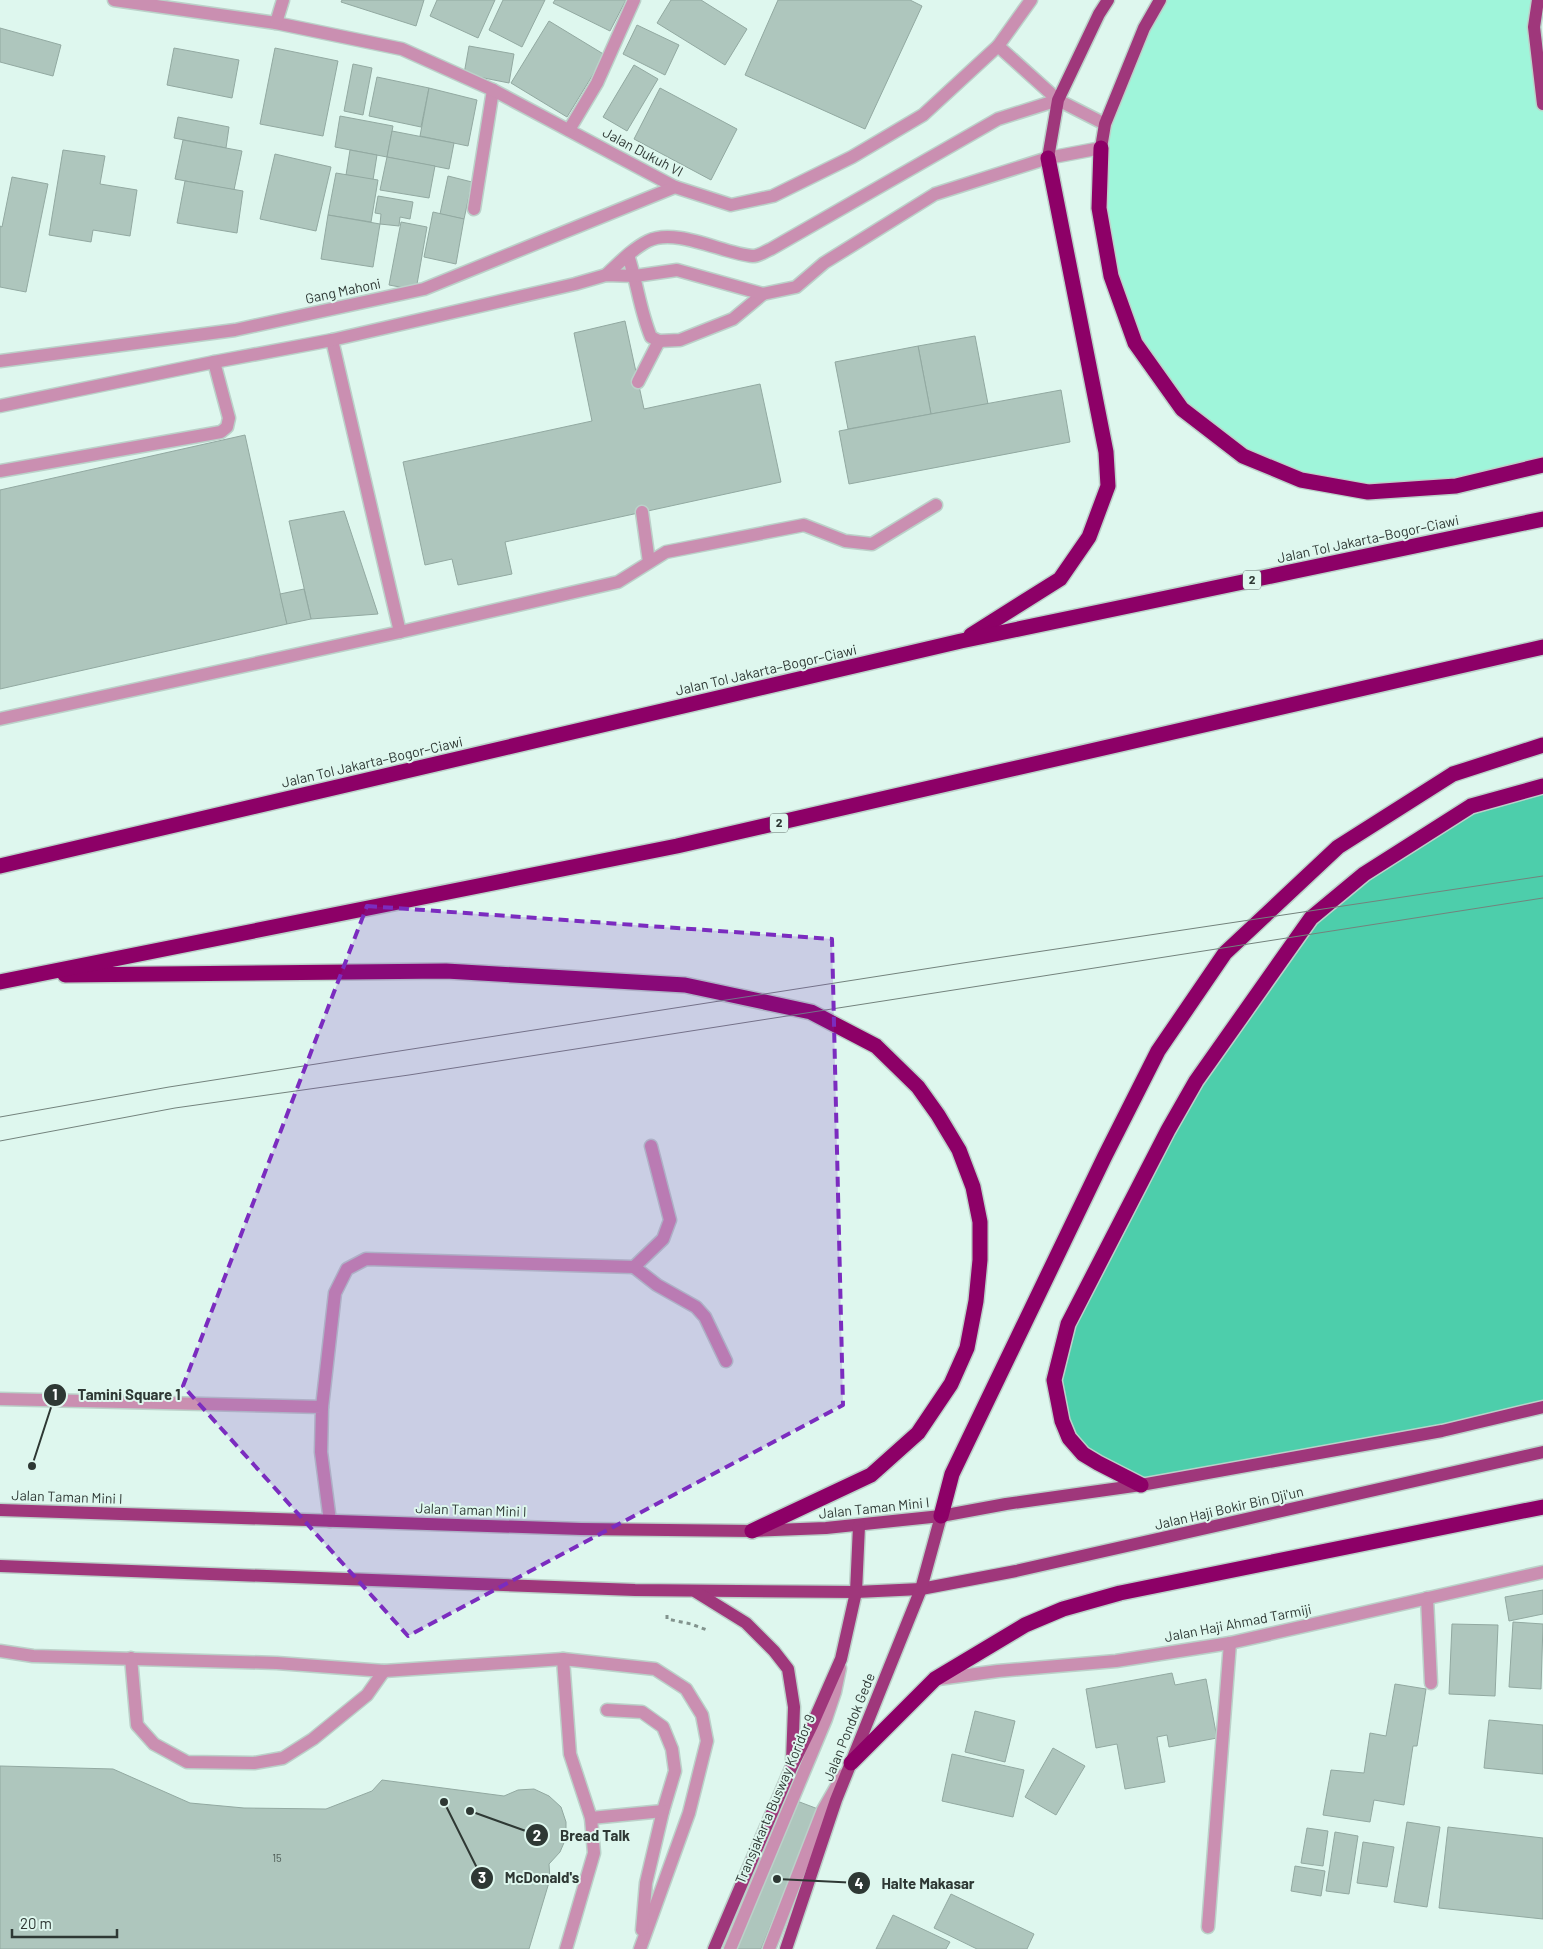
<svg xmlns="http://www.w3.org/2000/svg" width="1543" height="1949" font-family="Barlow,sans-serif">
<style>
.green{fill:#9ff5da}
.forest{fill:#4dceab}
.building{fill:#aec6bd;stroke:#92a9a1}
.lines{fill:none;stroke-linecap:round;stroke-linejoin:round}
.service-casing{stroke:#bbd1c9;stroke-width:15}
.minor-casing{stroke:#bbd1c9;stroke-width:15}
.primary-casing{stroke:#bbd1c9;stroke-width:15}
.motorway-casing{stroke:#bbd1c9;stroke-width:18}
.path{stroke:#82938d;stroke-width:3;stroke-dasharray:4 4;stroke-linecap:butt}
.service{stroke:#ca8fb1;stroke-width:12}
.minor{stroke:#ca8fb1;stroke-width:12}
.primary{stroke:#9f377b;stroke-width:12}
.motorway{stroke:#8d0067;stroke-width:15}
.tram{stroke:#73837d;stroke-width:1}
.marked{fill:#7b2cbf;fill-opacity:0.2;stroke:#7b2cbf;stroke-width:4;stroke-dasharray:10 6;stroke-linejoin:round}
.labels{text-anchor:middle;stroke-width:4;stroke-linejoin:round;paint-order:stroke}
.number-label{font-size:11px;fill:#4e5c56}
.shield{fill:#def7ee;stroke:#63716c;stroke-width:1}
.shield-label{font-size:12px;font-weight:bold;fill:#2e3834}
.street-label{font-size:14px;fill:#2e3834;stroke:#def7ee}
.leader{fill:none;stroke:#2e3834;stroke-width:2}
.callout-dot{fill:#2e3834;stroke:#def7ee;stroke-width:2}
.mark-label{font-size:15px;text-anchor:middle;font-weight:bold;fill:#fff}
.callout-label{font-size:15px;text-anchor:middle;font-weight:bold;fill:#2e3834;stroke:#def7ee;stroke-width:4;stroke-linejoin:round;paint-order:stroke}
</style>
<rect width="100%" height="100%" fill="#def7ee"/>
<path class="green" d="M1160,0H1538L1543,104V464L1456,486L1368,492L1243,456L1182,409L1135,343L1111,276L1101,148Z"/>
<path class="forest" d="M1543,786V1407L1141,1485L1069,1438L1054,1380L1068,1324L1170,1126L1311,918L1471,806Z"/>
<g class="building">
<path d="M342,0H424L416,26L341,2Z"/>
<path d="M437,0H495L478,38L430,16Z"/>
<path d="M503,0H545L522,47L489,30Z"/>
<path d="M555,0H626L610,31L553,3Z"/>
<path d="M671,0H701L747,29L725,65L657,23Z"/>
<path d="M778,0H910L922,6L865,129L745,75Z"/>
<path d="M549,21L605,55L567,117L511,83Z"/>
<path d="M637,25L679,45L665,75L623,54Z"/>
<path d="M0,28L61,45L53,76L0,62Z"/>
<path d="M469,46L514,54L509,83L464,74Z"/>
<path d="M174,48L239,60L232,98L167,85Z"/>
<path d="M275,48L338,61L323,136L260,124Z"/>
<path d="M353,64L372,68L363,115L344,111Z"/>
<path d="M634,65L658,79L627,131L603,117Z"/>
<path d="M377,77L429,88L421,127L369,116Z"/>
<path d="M429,88L477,100L468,146L420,136Z"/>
<path d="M660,88L737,129L711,180L634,139Z"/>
<path d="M340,116L393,126L387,157L335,147Z"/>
<path d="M178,117L229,127L226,148L174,138Z"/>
<path d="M392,131L454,143L449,169L387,157Z"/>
<path d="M183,140L242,151L234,190L175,179Z"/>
<path d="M63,150L105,156L100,184L137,190L130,236L93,230L91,242L49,235Z"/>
<path d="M350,150L377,155L373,180L346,175Z"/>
<path d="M275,154L331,167L316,231L260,219Z"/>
<path d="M387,157L435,166L429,198L380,190Z"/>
<path d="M336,173L378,180L371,222L328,215Z"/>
<path d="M448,176L472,182L464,219L440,214Z"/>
<path d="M12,177L48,184L26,292L0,287V226L2,227Z"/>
<path d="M185,181L243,191L237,233L177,223Z"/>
<path d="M378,196L413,202L410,219L400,217L399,226L380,224L381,214L375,213Z"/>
<path d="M433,212L464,219L456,264L424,257Z"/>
<path d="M328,215L380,224L373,267L321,259Z"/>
<path d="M401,222L427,227L416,290L389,285Z"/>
<path d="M625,321L644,409L760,384L781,482L505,542L512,574L458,585L452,559L425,565L403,462L592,421L574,333Z"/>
<path d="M975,336L988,404L931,414L918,346Z"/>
<path d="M918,346L931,414L848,429L835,362Z"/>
<path d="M1061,390L1070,442L849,484L839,431Z"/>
<path d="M245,435L287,624L0,689V490Z"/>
<path d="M344,511L378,614L311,619L289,521Z"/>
<path d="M304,589L311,619L287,624L280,594Z"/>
<path d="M1543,1590V1614L1509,1621L1505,1597Z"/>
<path d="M1513,1622L1543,1624L1541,1689L1509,1687Z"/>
<path d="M1452,1624L1498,1625L1495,1696L1449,1694Z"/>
<path d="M1172,1673L1175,1685L1206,1679L1217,1738L1169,1747L1167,1735L1157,1737L1165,1782L1125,1789L1117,1744L1096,1748L1086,1689Z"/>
<path d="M1395,1684L1426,1689L1417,1746H1413L1404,1805L1374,1800L1370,1822L1323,1815L1331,1770L1364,1773L1370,1733L1386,1736Z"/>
<path d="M975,1711L1015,1721L1005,1762L965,1752Z"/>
<path d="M1489,1720L1543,1725V1774L1484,1768Z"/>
<path d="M1053,1748L1085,1766L1056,1815L1025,1797Z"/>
<path d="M952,1754L1024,1770L1013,1817L942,1801Z"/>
<path d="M0,1766L113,1769L190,1803L244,1808L326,1809L372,1791L382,1780L504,1796L518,1790L534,1789L549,1796L561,1807L566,1822V1838L560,1852L549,1864L550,1879L529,1949H0Z"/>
<path d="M797,1801L818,1809L761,1949H736Z"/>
<path d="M1407,1822L1440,1827L1427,1907L1394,1902Z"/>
<path d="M1448,1827L1543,1838V1919L1439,1908Z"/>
<path d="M1307,1828L1328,1831L1323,1866L1301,1863Z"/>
<path d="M1335,1832L1358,1836L1349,1894L1326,1891Z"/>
<path d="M1363,1842L1394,1847L1387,1887L1357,1883Z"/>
<path d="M1295,1866L1325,1871L1321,1896L1291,1891Z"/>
<path d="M951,1894L1034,1934L1027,1949H977L934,1928Z"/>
<path d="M893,1915L950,1942L946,1949H876Z"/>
</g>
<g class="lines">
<g class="service-casing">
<g id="service">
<path d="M474,209L493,90"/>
<path d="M628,255C637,282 640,311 651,337L659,341L680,340L733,319L763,294"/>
<path d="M606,275C619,263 632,249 648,241C676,227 724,254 753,256C759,256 766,251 771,249L998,119L1058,100"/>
<path d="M332,340L400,632"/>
<path d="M638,382L659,341"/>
<path d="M0,406L214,362L332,340L575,284L606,275L635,276L677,270L763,294L796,287L824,263L935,194L1048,158L1101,148"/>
<path d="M0,471L221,432L227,427L229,418L214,362"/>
<path d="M642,512L649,562"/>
<path d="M0,719L400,632L618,582L666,552L804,525L845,541L872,544L936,505"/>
<path d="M634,1267L657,1285L696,1307L705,1317L726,1361"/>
<path d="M0,1399L322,1407L321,1452L330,1521"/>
<path d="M322,1407L335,1293L347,1269L366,1259L634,1267L663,1239L670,1220L651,1146"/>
<path d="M1427,1598L1431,1683"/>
<path d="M0,1651L33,1656L277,1663L384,1671L563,1659L655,1669L686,1689L702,1715L707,1741L689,1813L640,1949"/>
<path d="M131,1658L137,1725L154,1744L187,1762L254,1763L283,1758L313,1739L367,1695L384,1671"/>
<path d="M563,1659L570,1754L591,1818L594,1853L566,1949"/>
<path d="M607,1710L642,1712L663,1727L672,1749L675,1771L663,1811L646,1883L642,1930"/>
<path d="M591,1818L663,1811"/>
<path d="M1208,1927L1230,1643"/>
<path d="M730,1949L826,1719L835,1692L840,1668"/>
<path d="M769,1949L823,1810L843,1775"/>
</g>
</g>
<g class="minor-casing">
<g id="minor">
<path d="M114,0L276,23L402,49L493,90L675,187L731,205L773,196L852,157L923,115L998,46L1058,100L1105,124"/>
<path d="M276,23L283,0"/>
<path d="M998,46L1031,0"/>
<path d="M569,130L597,83L634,0"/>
<path d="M0,361L235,330L424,289L675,187"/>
<path d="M938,1679L998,1671L1116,1661L1230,1643L1543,1572"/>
</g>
</g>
<g class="primary-casing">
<g id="primary">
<path d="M1538,0L1534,27L1543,104"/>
<path d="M1101,148L1105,124L1144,28L1160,0"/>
<path d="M1048,158L1058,100L1099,14L1108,0"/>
<path d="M0,1510L581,1529L752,1531L826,1528L941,1516L1006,1504L1141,1485L1442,1431L1543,1407"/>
<path d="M0,1566L635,1590L856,1592L921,1589L1016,1571L1543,1452"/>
<path d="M696,1592L746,1623L774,1651L788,1669L794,1707L792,1761"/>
<path d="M714,1949L792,1766L812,1725L841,1659L856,1592L859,1526"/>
<path d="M786,1949L836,1800L921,1589L941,1516"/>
</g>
</g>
<g class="motorway-casing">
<g id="motorway">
<path d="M1101,148L1099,208L1111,276L1135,343L1182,409L1243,456L1301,480L1368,492L1456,486L1543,465"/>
<path d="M971,635L1060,579L1089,537L1108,486L1106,452L1048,158"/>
<path d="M0,866L961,641L1543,519"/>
<path d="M65,975L446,971L685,985L811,1012L876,1046L918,1087L938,1115L959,1150L973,1187L980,1222V1260L976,1301L967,1348L951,1384L918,1433L871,1475L752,1531"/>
<path d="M0,982L677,846L1543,647"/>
<path d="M1141,1485L1098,1463L1083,1454L1069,1438L1062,1421L1054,1380L1068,1324L1168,1130L1196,1081L1311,918L1364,874L1471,806L1543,786"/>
<path d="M941,1516L952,1474L1105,1156L1158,1051L1225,953L1338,847L1453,774L1543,745"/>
<path d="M851,1763L935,1679L1025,1625L1063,1609L1120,1593L1543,1507"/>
</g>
</g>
<path class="path" d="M667,1615V1619L691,1624L707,1630"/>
<use href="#service" class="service"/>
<use href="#minor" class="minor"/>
<use href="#primary" class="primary"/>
<use href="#motorway" class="motorway"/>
<g class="tram">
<path d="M0,1117L169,1087L963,963L1543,876"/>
<path d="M0,1141L175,1108L409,1075L1543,898"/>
</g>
</g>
<path class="marked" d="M367,906L832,939L843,1405L408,1636L183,1386Z"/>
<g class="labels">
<g class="number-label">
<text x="277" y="1862">15</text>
</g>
<g class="shield">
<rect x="1243" y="570.5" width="18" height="19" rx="4"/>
<rect x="770" y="813.5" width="18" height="19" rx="4"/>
</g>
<g class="shield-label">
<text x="1252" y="584">2</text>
<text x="779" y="827">2</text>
</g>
<g class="street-label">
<text transform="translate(643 152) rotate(28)" y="5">Jalan Dukuh VI</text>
<text transform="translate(343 291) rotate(-12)" y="5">Gang Mahoni</text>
<text transform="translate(1368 539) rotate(-12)" y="5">Jalan Tol Jakarta–Bogor–Ciawi</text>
<text transform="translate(766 670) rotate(-13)" y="5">Jalan Tol Jakarta–Bogor–Ciawi</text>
<text transform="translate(372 762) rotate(-13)" y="5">Jalan Tol Jakarta–Bogor–Ciawi</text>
<text transform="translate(67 1497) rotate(2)" y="5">Jalan Taman Mini I</text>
<text transform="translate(874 1508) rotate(-6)" y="5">Jalan Taman Mini I</text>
<text transform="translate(1229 1508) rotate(-13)" y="5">Jalan Haji Bokir Bin Dji'un</text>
<text transform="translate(471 1510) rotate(2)" y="5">Jalan Taman Mini I</text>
<text transform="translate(1238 1623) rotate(-11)" y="5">Jalan Haji Ahmad Tarmiji</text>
<text transform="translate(849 1727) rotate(-68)" y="5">Jalan Pondok Gede</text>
<text transform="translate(775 1799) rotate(-67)" y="5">Transjakarta Busway Koridor 9</text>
</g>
</g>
<path class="leader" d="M32 1466L55 1395M470 1811L537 1835M444 1802L482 1878M777 1879L859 1883"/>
<g class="callout-dot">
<circle cx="32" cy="1466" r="5"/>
<circle cx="470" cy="1811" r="5"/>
<circle cx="444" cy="1802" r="5"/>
<circle cx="777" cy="1879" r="5"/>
<circle cx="55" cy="1395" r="12"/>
<circle cx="537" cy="1835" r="12"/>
<circle cx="482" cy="1878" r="12"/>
<circle cx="859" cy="1883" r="12"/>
</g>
<g class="mark-label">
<text x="55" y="1400">1</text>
<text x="537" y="1841">2</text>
<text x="482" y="1883">3</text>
<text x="859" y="1889">4</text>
</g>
<g class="callout-label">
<text x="129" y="1400">Tamini Square 1</text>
<text x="595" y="1841">Bread Talk</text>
<text x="542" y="1883">McDonald's</text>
<text x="928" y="1889">Halte Makasar</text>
</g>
<path d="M12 1929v8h105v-8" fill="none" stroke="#2e3834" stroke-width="2.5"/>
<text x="20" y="1929" font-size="15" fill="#2e3834" stroke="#def7ee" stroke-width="4" paint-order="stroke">20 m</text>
</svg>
